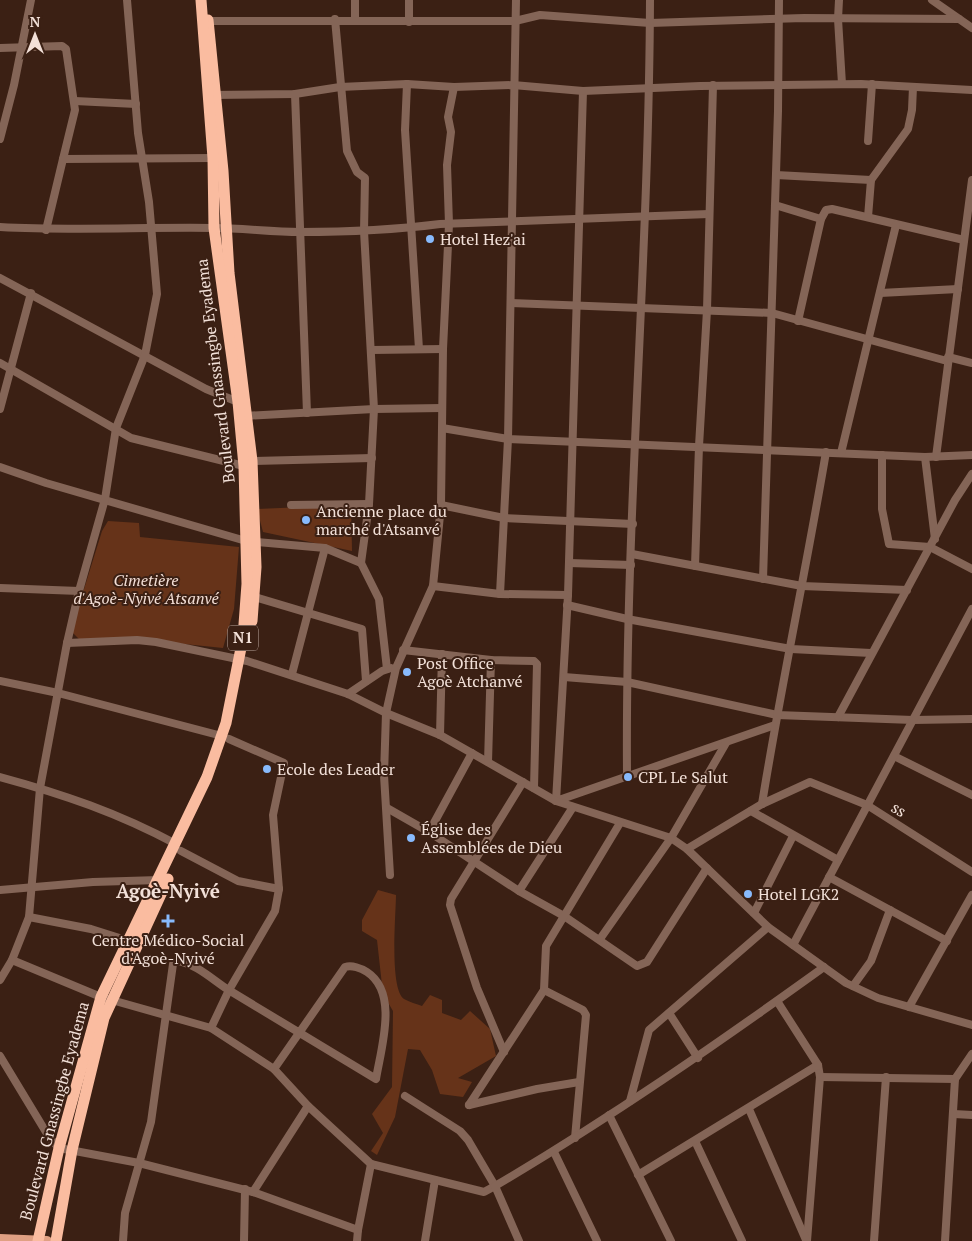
<svg xmlns="http://www.w3.org/2000/svg" width="972" height="1241" font-family="'PT Serif',serif">
<style>
.green{fill:#663319}
.lines{fill:none;stroke-linecap:round;stroke-linejoin:round}
.minor{stroke:#846557;stroke-width:8}
.major{stroke:#e0a083;stroke-width:10}
.highway{stroke:#fabca0;stroke-width:11}
.poi-dot{fill:#88bafc;stroke:#3b2014;stroke-width:2}
.labels{text-anchor:middle;stroke-width:4;stroke-linejoin:round;paint-order:stroke}
.shield{fill:#3b2014;stroke:#bba69d;stroke-width:1}
.shield-label{font-size:15px;font-weight:bold;fill:#f2e0d8}
.poi-label{font-size:16px;fill:#f2e0d8;stroke:#3b2014;text-anchor:start}
.street-label{font-size:16px;fill:#f2e0d8;stroke:#3b2014}
.park-label{font-size:16px;font-style:italic;fill:#f3ded5;stroke:#3b2014}
.quarter-label{font-size:19px;font-weight:bold;fill:#f2e0d8;stroke:#3b2014}
</style>
<rect width="100%" height="100%" fill="#3b2014"/>
<g class="green">
<path d="M351,505L352,551L263,532L257,509Z"/>
<path d="M108,521L139,523L140,537L239,547L234,609L223,648L136,639L82,642L71,631L102,531Z"/>
<path d="M378,890L396,895C396,914 389,988 404,999C409,1002 417,1004 422,1006L430,995L442,1000V1013L461,1020L470,1011L490,1029L496,1056L458,1078L472,1082L463,1097L440,1094L432,1070L420,1050L408,1049L395,1117L377,1155L371,1151L383,1133L372,1114L392,1087L393,1011L383,994L377,940L362,931V920Z"/>
</g>
<g class="lines">
<g class="minor">
<path d="M839,0L838,19L842,84"/>
<path d="M932,0L972,28"/>
<path d="M335,19L347,151L357,172L365,178L364,231L374,409L369,504L361,563"/>
<path d="M355,20V0"/>
<path d="M208,21H515L540,15L650,23L804,18L959,19"/>
<path d="M409,22V0"/>
<path d="M0,48L62,46L66,49L75,110L63,159"/>
<path d="M407,84L405,130L419,349"/>
<path d="M583,91L568,595L556,801L775,725"/>
<path d="M295,94L307,413"/>
<path d="M212,95L295,94L340,87L407,84L454,87L513,85L583,91L700,86L861,84L972,90"/>
<path d="M75,101L136,104"/>
<path d="M0,139L14,85L31,0"/>
<path d="M868,141L872,84"/>
<path d="M776,175L871,180"/>
<path d="M775,205L821,219"/>
<path d="M868,217L871,180L908,129L912,110L913,87"/>
<path d="M0,227C71,231 142,227 213,228C242,228 271,232 300,232C347,232 393,230 440,224L709,214"/>
<path d="M46,230L63,159L213,158"/>
<path d="M0,278L206,389L238,402"/>
<path d="M880,293L958,289"/>
<path d="M511,303L772,313L947,361"/>
<path d="M798,321L821,219L826,210L832,209L964,240"/>
<path d="M372,350L443,349"/>
<path d="M948,357L972,363"/>
<path d="M0,363L131,438L244,466"/>
<path d="M0,409L31,293"/>
<path d="M244,416L374,409L442,408"/>
<path d="M442,428L508,439L925,457L972,455"/>
<path d="M841,453L896,225"/>
<path d="M882,455V509L889,544L930,547L972,569"/>
<path d="M925,457L935,539"/>
<path d="M936,457L972,180"/>
<path d="M252,461L372,458"/>
<path d="M0,467L46,483L246,541L325,548L361,563L379,599L387,669"/>
<path d="M291,505L369,504"/>
<path d="M441,505L504,518L633,524"/>
<path d="M632,554L802,586L907,590"/>
<path d="M569,563L631,565"/>
<path d="M695,566L699,446L707,310L713,85"/>
<path d="M763,579L778,111L779,0"/>
<path d="M433,586L500,594L568,595"/>
<path d="M0,588L79,591"/>
<path d="M500,594L508,439L516,0"/>
<path d="M255,597L362,629L366,681"/>
<path d="M567,605L627,619L791,649L871,653"/>
<path d="M67,643L137,640L156,642L247,661L348,694L386,713L440,735L556,801L671,838L687,849L768,927L846,983L878,998L972,1025"/>
<path d="M403,650L491,660L534,661L537,664L534,788"/>
<path d="M292,674L325,548"/>
<path d="M564,677L627,682L777,715L913,720L972,719"/>
<path d="M0,681L58,693L222,736"/>
<path d="M348,694L382,671L391,668"/>
<path d="M838,717L955,500L972,474"/>
<path d="M440,735L442,654"/>
<path d="M894,756L972,795"/>
<path d="M488,762L491,660"/>
<path d="M627,775C625,517 649,259 650,0"/>
<path d="M0,777C63,794 118,813 176,844"/>
<path d="M762,804C781,686 806,570 826,452"/>
<path d="M387,808L429,832L519,891L564,916L637,966L647,962L707,868"/>
<path d="M751,811L838,860"/>
<path d="M429,832L472,753"/>
<path d="M687,849L762,804L810,782L867,805L972,872"/>
<path d="M181,851L238,881L279,889"/>
<path d="M390,875L384,775L386,713L396,668L433,586L441,505L443,349L449,224L447,165L451,132L448,117L454,87"/>
<path d="M829,877L947,941"/>
<path d="M0,890L93,882L159,880"/>
<path d="M519,891L573,807"/>
<path d="M754,913L793,836"/>
<path d="M29,917L91,929L129,941"/>
<path d="M600,939L671,838L726,743"/>
<path d="M793,945L972,609"/>
<path d="M12,960L101,997L211,1028L274,1069L308,1106L371,1164L484,1192L495,1186L468,1140L460,1131L405,1096"/>
<path d="M0,980L12,960L29,917L40,788L67,643L79,591L105,499L116,428L145,355L157,294L149,202L138,133L127,0"/>
<path d="M853,986L871,961L890,910"/>
<path d="M544,990L583,1010L586,1015L575,1138"/>
<path d="M777,1001L818,1065L820,1077L807,1241"/>
<path d="M909,1007L972,895"/>
<path d="M669,1013L698,1058"/>
<path d="M211,1028L229,990L275,911L279,889L273,815L284,763L229,739"/>
<path d="M504,1052L477,988L450,905L451,899L523,782"/>
<path d="M0,1056L49,1137L59,1148L139,1163L253,1192L358,1230L357,1241"/>
<path d="M820,1077L955,1079"/>
<path d="M630,1101L649,1030L768,927"/>
<path d="M469,1105L544,990L546,946L620,823"/>
<path d="M469,1105L537,1089L579,1082"/>
<path d="M749,1109L806,1240"/>
<path d="M954,1114L972,1115"/>
<path d="M609,1115L671,1241"/>
<path d="M695,1141L742,1241"/>
<path d="M554,1152L597,1241"/>
<path d="M638,1175L818,1065"/>
<path d="M253,1192L308,1106"/>
<path d="M358,1230L371,1164"/>
<path d="M123,1241L125,1213L151,1122L173,964L177,961C195,963 213,980 227,989C277,1019 326,1049 376,1079C381,1048 399,993 367,972C361,968 352,965 345,967L274,1069"/>
<path d="M244,1241L245,1189"/>
<path d="M425,1241L435,1180"/>
<path d="M519,1241L495,1186C609,1119 717,1044 824,967"/>
<path d="M874,1241L886,1077"/>
<path d="M945,1241L955,1079L972,1054"/>
</g>
<path class="major" d="M0,1239L47,1241"/>
<g class="highway">
<path d="M208,20L223,171L229,273L252,461L256,567L252,621"/>
<path d="M38,1241L59,1148L101,997L207,777L226,723L243,638L247,584L244,466L238,402L214,228L213,158L201,0"/>
<path d="M56,1241L72,1150L104,1018L168,879"/>
</g>
</g>
<g class="poi-dot">
<circle cx="430" cy="239" r="5"/>
<circle cx="306" cy="520" r="5"/>
<circle cx="407" cy="672" r="5"/>
<circle cx="267" cy="769" r="5"/>
<circle cx="628" cy="777" r="5"/>
<circle cx="411" cy="838" r="5"/>
<circle cx="748" cy="894" r="5"/>
<path d="M165.5 913.5h5v5h5v5h-5v5h-5v-5h-5v-5h5z"/>
</g>
<g class="labels">
<rect class="shield" x="228" y="625.5" width="30" height="25" rx="4"/>
<g class="shield-label">
<text x="243" y="643">N1</text>
</g>
<g class="poi-label">
<text x="440" y="245">Hotel Hez'ai</text>
<text x="316" y="517">Ancienne place du<tspan x="316" dy="18">marché d'Atsanvé</tspan></text>
<text x="417" y="669">Post Office<tspan x="417" dy="18">Agoè Atchanvé</tspan></text>
<text x="277" y="775">Ecole des Leader</text>
<text x="638" y="783">CPL Le Salut</text>
<text x="421" y="835">Église des<tspan x="421" dy="18">Assemblées de Dieu</tspan></text>
<text x="758" y="900">Hotel LGK2</text>
<text x="168" y="946" text-anchor="middle">Centre Médico-Social<tspan x="168" dy="18">d'Agoè-Nyivé</tspan></text>
</g>
<g class="street-label">
<text transform="translate(215 371) rotate(-97)" y="6">Boulevard Gnassingbe Eyadema</text>
<text transform="translate(899 809) rotate(32)" y="6">ss</text>
<text transform="translate(54 1111) rotate(-75)" y="6">Boulevard Gnassingbe Eyadema</text>
</g>
<g class="park-label">
<text x="146" y="586">Cimetière<tspan x="146" dy="18">d'Agoè-Nyivé Atsanvé</tspan></text>
</g>
<g class="quarter-label">
<text x="168" y="898">Agoè-Nyivé</text>
</g>
</g>
<g transform="translate(35 35)" stroke="#3b2014" stroke-width="4" paint-order="stroke">
<path d="M0-4L9 19L0 12L-9 19Z" fill="#f2e0d8"/>
<text y="-8" font-size="14" font-weight="bold" text-anchor="middle" fill="#f2e0d8">N</text>
</g>
</svg>
